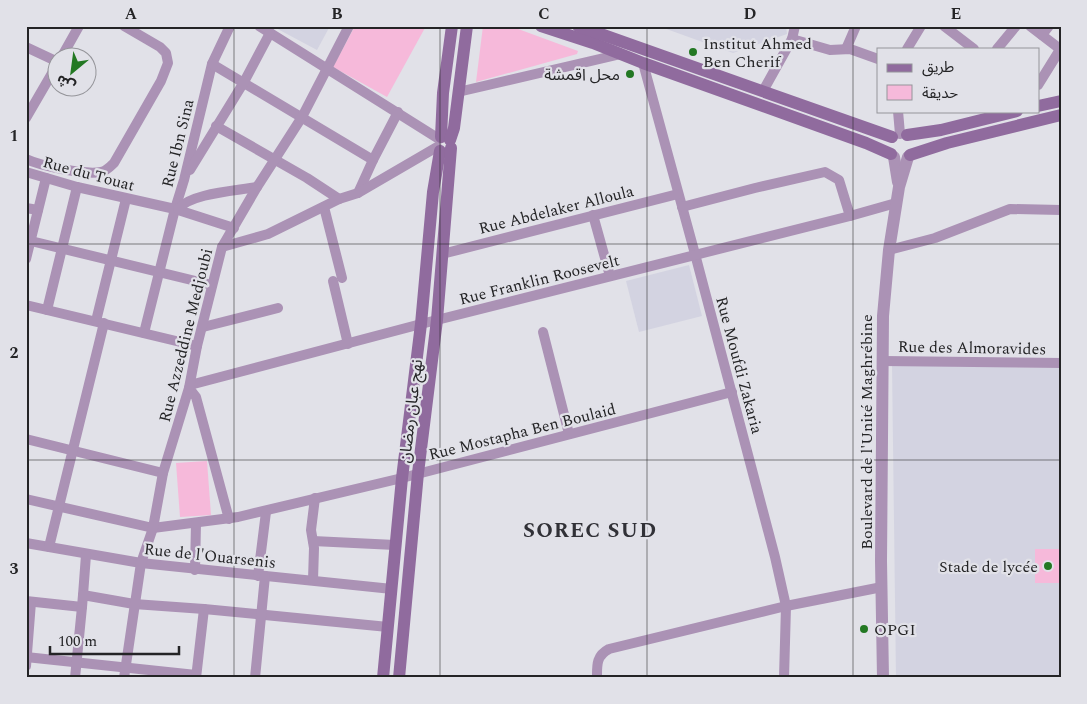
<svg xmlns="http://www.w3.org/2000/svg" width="1087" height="704" font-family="Spectral,'Noto Sans Arabic',serif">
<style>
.built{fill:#d3d3e1}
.green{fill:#f6b9da}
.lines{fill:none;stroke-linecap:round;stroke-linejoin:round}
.minor{stroke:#ab92b5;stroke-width:10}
.tertiary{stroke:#ab92b5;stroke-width:12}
.secondary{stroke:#906b9e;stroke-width:12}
.grid{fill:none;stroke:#242426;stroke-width:1;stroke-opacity:0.55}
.poi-dot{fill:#237823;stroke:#e1e1e8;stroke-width:2}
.labels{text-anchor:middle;stroke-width:4.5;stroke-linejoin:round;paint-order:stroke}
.poi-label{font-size:16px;fill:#242426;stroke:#e1e1e8;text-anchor:start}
.street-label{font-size:16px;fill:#242426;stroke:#e1e1e8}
.district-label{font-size:21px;font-weight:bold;letter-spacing:1px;fill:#313137;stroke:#e1e1e8}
.neatline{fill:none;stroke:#242426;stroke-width:2}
.grid-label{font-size:16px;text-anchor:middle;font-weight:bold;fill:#242426}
</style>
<rect width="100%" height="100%" fill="#e1e1e8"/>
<g class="built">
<path d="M272,26H330L317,50Z"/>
<path d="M658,26H786L787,34L733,53Z"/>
<path d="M689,265L702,316L639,332L626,281Z"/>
<path d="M892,365L1061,368V678H896Z"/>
</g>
<g class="green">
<path d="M355,26H426L387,97L333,67Z"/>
<path d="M483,26H510L578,51L577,54L476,82Z"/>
<path d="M207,461L211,515L180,517L176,463Z"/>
<rect x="1035" y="549" width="26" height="34"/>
</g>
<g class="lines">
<g class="minor">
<path d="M230,26L212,64L184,180L175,209L234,228"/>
<path d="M259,26L439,139"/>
<path d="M944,26L974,49"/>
<path d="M1030,26L1060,49"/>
<path d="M1042,35L1049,26"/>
<path d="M792,39L830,50L850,49L878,59"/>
<path d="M26,47L58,62"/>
<path d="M846,49L856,26"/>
<path d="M907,49L921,26"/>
<path d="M997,49L1016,26"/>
<path d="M61,58L79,26"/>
<path d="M643,63L695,254L775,557L786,606L784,678"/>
<path d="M212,64L373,160"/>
<path d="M1038,85L1061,48"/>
<path d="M763,91L792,39L795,26"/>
<path d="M458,92L621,54"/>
<path d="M898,111L900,134"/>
<path d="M26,118L58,63"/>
<path d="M216,126L307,178L339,199"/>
<path d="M26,159C41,166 85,175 101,172C106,171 110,167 114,163L161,81L168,63L166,53L160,47L124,26"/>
<path d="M190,170L244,82L270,33"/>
<path d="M26,172L77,187L175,209L144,333"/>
<path d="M358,193L373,160L398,112"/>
<path d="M324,207L342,278"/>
<path d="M682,207L755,188L825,172L839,180L850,216"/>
<path d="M26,208L38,210"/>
<path d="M178,209C191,193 236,191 257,187"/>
<path d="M593,215L610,276"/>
<path d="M31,241L212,285"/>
<path d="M222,247L268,234L339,199L358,193L437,147"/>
<path d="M889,250L935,238L1010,209L1061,210"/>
<path d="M442,254L678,194"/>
<path d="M26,259L46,178"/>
<path d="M333,281L348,344"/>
<path d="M26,305L197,346"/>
<path d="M47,310L77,187"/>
<path d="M96,321L126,199"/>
<path d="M203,327L278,308"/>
<path d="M543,332L569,434"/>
<path d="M883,361L1061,363"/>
<path d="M190,385L421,324L850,216L896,203"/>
<path d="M189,388L196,397L229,519"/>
<path d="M26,439L163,473"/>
<path d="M26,499L153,528L238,517L402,478L732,392"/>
<path d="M313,541L395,545"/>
<path d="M26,543L141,563L392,589"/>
<path d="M49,547L104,323"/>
<path d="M195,570L196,523"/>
<path d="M258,576L266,512"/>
<path d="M313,580L314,548L311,530L315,498"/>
<path d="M83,595L86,555"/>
<path d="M26,601L82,607L83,595L134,604L204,609L388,627"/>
<path d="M26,657L196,675"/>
<path d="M26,666L31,602"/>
<path d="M75,678L82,607"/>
<path d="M124,678L141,563L153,528L163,473L189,388L197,346L222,247L257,187L302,117L349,26"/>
<path d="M196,678L204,609"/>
<path d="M255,678L265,576"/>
<path d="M597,678C597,665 596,656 609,649L786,606L882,587"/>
</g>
<g class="tertiary">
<path d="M894,157L898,182"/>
<path d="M883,678L881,561L883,316L889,250L899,187L908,157"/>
</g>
<g class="secondary">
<path d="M541,26L593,43L643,63L866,143L891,154"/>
<path d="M578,26L892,137"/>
<path d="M1038,106L1061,101"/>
<path d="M907,135L941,130L1017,111"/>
<path d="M441,137L443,93L452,26"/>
<path d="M450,140L454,128L467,26"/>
<path d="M910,155L947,143L1061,115"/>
<path d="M383,678L402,478L421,324L433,192L440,151"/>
<path d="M399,678L418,473L437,320L451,148"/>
</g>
</g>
<path class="grid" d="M234,26V678M440,26V678M647,26V678M853,26V678M26,244H1061M26,460H1061"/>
<g class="poi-dot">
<circle cx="693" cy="52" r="5"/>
<circle cx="630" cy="74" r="5"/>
<circle cx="1048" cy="566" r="5"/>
<circle cx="864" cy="629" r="5"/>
</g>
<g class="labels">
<g class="poi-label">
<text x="703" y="49">Institut Ahmed<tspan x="703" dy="18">Ben Cherif</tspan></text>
<text x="620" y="80" text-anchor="end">محل اقمشة</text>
<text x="1038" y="572" text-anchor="end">Stade de lycée</text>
<text x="874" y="635">OPGI</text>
</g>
<g class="street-label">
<text transform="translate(177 143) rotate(-76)" y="6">Rue Ibn Sina</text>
<text transform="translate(89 173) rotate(15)" y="6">Rue du Touat</text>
<text transform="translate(556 209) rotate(-14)" y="6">Rue Abdelaker Alloula</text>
<text transform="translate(539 279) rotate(-14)" y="6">Rue Franklin Roosevelt</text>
<text transform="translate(185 335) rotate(-76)" y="6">Rue Azzeddine Medjoubi</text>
<text transform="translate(972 347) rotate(1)" y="6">Rue des Almoravides</text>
<text transform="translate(740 365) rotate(75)" y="6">Rue Moufdi Zakaria</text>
<text transform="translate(410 411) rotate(-83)" y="6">نهج عبان رمضان</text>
<text transform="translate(522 431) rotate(-14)" y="6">Rue Mostapha Ben Boulaid</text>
<text transform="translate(866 432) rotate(-90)" y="6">Boulevard de l'Unité Maghrébine</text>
<text transform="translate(210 555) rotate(6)" y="6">Rue de l'Ouarsenis</text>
</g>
<g class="district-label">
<text x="590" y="537">SOREC SUD</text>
</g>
</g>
<rect width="1087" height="704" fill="none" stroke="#e1e1e8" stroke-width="55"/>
<rect x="877" y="48" width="162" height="65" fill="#e1e1e8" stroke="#95959a"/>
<rect x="887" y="64" width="25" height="8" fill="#906b9e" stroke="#95959a"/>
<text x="922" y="72" font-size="15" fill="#242426">طريق</text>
<rect x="887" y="85" width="25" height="15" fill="#f6b9da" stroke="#95959a"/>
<text x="922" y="98" font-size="15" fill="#242426">حديقة</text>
<g transform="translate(72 72) rotate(209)"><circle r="24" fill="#e1e1e8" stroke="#95959a"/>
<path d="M0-4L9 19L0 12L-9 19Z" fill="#237823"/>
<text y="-8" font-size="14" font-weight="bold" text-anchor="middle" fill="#242426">ش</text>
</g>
<path d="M50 646v8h129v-8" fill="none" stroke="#242426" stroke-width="2.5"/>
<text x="58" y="646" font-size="15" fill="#242426" stroke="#e1e1e8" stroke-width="4" paint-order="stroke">100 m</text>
<rect x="28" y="28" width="1032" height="648" class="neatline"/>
<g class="grid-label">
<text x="131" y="19">A</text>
<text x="337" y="19">B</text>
<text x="544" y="19">C</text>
<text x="750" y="19">D</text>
<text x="956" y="19">E</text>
<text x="14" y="141">1</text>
<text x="14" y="358">2</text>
<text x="14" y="574">3</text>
</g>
</svg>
